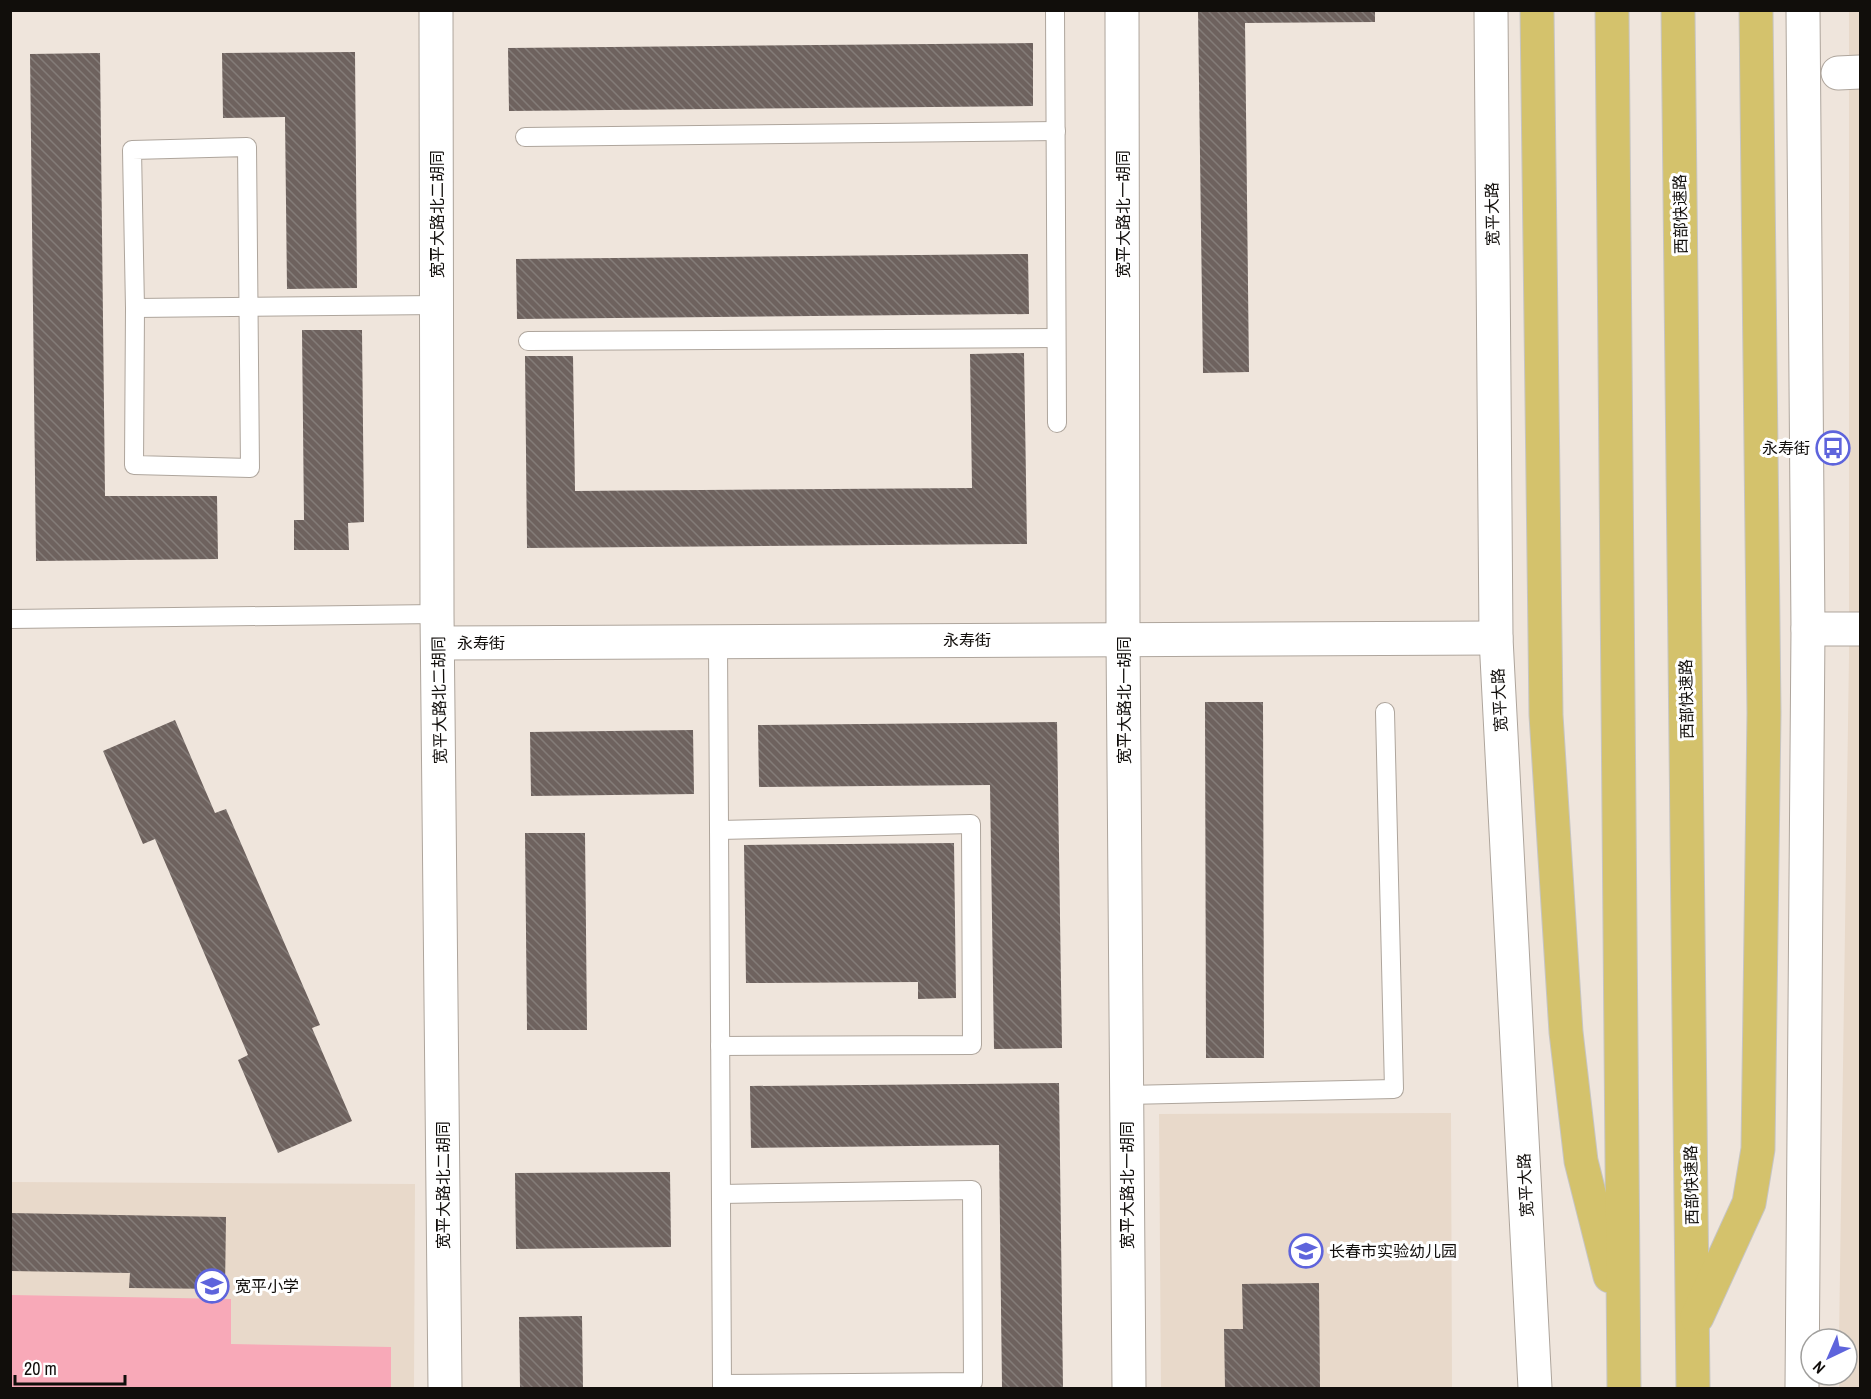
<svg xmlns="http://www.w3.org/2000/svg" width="1871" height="1399" font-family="'Archivo Narrow','Noto Sans SC',sans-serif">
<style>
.built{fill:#e8d9ca}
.green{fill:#f8a9b8}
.building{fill:url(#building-back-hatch)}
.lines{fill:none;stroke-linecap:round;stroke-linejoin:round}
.service-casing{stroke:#aea59c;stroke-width:20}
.minor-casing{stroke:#aea59c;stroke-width:35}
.secondary-casing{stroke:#aea59c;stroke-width:35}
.trunk-casing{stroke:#c6c5c4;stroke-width:35}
.service{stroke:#fff;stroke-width:18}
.minor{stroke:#fff;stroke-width:33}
.secondary{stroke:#fff;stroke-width:33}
.trunk{stroke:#d4c26c;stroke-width:33}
.labels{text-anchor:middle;stroke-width:6;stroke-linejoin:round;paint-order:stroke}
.street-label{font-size:16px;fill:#110e0b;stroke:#fff}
.poi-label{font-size:16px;fill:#110e0b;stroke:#fff;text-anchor:start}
</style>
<defs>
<pattern id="building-back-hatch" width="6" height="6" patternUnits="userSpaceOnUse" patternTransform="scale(1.5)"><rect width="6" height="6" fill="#6e625e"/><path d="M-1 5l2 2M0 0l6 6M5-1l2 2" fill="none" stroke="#847c78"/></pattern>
</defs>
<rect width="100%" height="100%" fill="#efe5dc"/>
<g class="built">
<path d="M1860,10V1388H1839V1375H1847V1339H1839L1849,657V11Z"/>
<path d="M1451,1113L1452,1388H1161L1159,1114Z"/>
<path d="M11,1182L415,1184L414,1388H11Z"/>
</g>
<path class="green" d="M11,1295L231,1299V1344L391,1347V1388H11Z"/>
<g class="building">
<path d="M1198,10H1375V22L1245,23L1249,372L1203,373Z"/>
<path d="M1033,43V106L509,111L508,48Z"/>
<path d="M355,52L357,288L287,289L285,117L223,118L222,53Z"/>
<path d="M100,53L105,496H217L218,559L36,561L30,54Z"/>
<path d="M1028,254L1029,314L517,319L516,259Z"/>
<path d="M302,330H362L364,522L348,523L349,550H294V520H304Z"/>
<path d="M1024,353L1027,544L527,548L525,356H573L575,491L972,488L970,354Z"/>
<path d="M1205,702H1263L1264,1058H1206Z"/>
<path d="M175,720L215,813L226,809L320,1025L312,1028L352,1121L278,1153L238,1060L248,1055L155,839L143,844L103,751Z"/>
<path d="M1057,722L1062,1048L994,1049L990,785L759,787L758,725Z"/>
<path d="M693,730L694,794L531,796L530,732Z"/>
<path d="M525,833H585L587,1030H527Z"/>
<path d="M954,843L956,998L918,999V982L746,983L744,845Z"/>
<path d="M1059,1083L1063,1388H1002L999,1145L751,1148L750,1086Z"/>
<path d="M670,1172L671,1247L516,1249L515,1173Z"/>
<path d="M10,1213L226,1217L225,1289L129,1288L130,1273L10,1271Z"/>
<path d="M1319,1283L1320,1388H1225L1224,1329H1243L1242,1284Z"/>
<path d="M582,1316L583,1388H520L519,1317Z"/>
</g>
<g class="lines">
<g class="service-casing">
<g id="service">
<path d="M1055,10L1057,423"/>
<path d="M525,137L1056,131"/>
<path d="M247,147L250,468L134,465L135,308L132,150Z"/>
<path d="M135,308L438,305"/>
<path d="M528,341L1056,338"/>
<path d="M10,619L437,614"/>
<path d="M718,641L722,1388"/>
<path d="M719,830L971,824L972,1045L720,1046"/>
<path d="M1127,1095L1394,1089L1385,712"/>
<path d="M721,1194L972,1190L973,1382L722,1384"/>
</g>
</g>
<g class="minor-casing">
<g id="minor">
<path d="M436,10L437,614L445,1388"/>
<path d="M1122,10L1123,639L1129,1388"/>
<path d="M1838,73L1860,72"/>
<path d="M1808,629H1860"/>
<path d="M439,643L1496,638"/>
</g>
</g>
<g class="secondary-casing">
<g id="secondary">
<path d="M1491,10L1496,638L1535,1388"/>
<path d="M1802,1388L1808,629L1803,10"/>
</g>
</g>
<g class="trunk-casing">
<g id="trunk">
<path d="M1537,10L1546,715L1566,1032L1581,1161L1610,1276"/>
<path d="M1612,10L1624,1388"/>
<path d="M1678,10L1693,1388"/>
<path d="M1697,1317L1749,1203L1758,1149L1764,713L1756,10"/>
</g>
</g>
<use href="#service" class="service"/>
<use href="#minor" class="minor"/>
<use href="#secondary" class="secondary"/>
<use href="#trunk" class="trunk"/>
</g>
<defs>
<g id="bus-ring" transform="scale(1.725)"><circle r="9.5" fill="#fff" stroke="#5e64dc" stroke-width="1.5"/><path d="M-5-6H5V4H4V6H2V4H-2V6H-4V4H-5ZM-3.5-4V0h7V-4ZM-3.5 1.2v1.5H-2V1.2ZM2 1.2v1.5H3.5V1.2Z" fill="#5e64dc"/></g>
<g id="school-ring" transform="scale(1.725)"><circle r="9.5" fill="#fff" stroke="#5e64dc" stroke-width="1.5"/><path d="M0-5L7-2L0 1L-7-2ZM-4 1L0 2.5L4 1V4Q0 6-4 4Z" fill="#5e64dc"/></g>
</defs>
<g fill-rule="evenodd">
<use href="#bus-ring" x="1833" y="448"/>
<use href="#school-ring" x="1306" y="1251"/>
<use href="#school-ring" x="212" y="1286"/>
</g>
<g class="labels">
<g class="street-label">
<text transform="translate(437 214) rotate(-90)" y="6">宽平大路北二胡同</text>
<text transform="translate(1123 214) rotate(-90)" y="6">宽平大路北一胡同</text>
<text transform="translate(1492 214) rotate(-91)" y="6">宽平大路</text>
<text transform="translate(1680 214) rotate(-91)" y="6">西部快速路</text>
<text x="967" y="646">永寿街</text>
<text x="481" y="649">永寿街</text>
<text transform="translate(1686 699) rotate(-91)" y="6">西部快速路</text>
<text transform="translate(439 700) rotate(-91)" y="6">宽平大路北二胡同</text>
<text transform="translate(1124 700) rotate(-90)" y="6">宽平大路北一胡同</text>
<text transform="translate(1499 700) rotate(-93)" y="6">宽平大路</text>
<text transform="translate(443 1185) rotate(-90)" y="6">宽平大路北二胡同</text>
<text transform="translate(1127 1185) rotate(-90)" y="6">宽平大路北一胡同</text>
<text transform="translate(1525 1185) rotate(-93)" y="6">宽平大路</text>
<text transform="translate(1691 1185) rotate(-91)" y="6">西部快速路</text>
</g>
<g class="poi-label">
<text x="1810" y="454" text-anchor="end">永寿街</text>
<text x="1329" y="1257">长春市实验幼儿园</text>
<text x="235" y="1292">宽平小学</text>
</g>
</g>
<rect width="1871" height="1399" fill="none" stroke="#110e0b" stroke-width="24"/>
<g transform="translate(1829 1357) rotate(224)"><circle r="28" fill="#ffffff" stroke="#a09f9d" stroke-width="1.5"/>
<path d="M0-4.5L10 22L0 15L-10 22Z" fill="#5e64dc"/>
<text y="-9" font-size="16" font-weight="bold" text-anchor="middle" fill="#110e0b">N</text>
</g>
<path d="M15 1375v9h110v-9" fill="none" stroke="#110e0b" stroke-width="3"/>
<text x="24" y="1375" font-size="18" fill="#110e0b" stroke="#ffffff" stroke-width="4.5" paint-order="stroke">20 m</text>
</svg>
